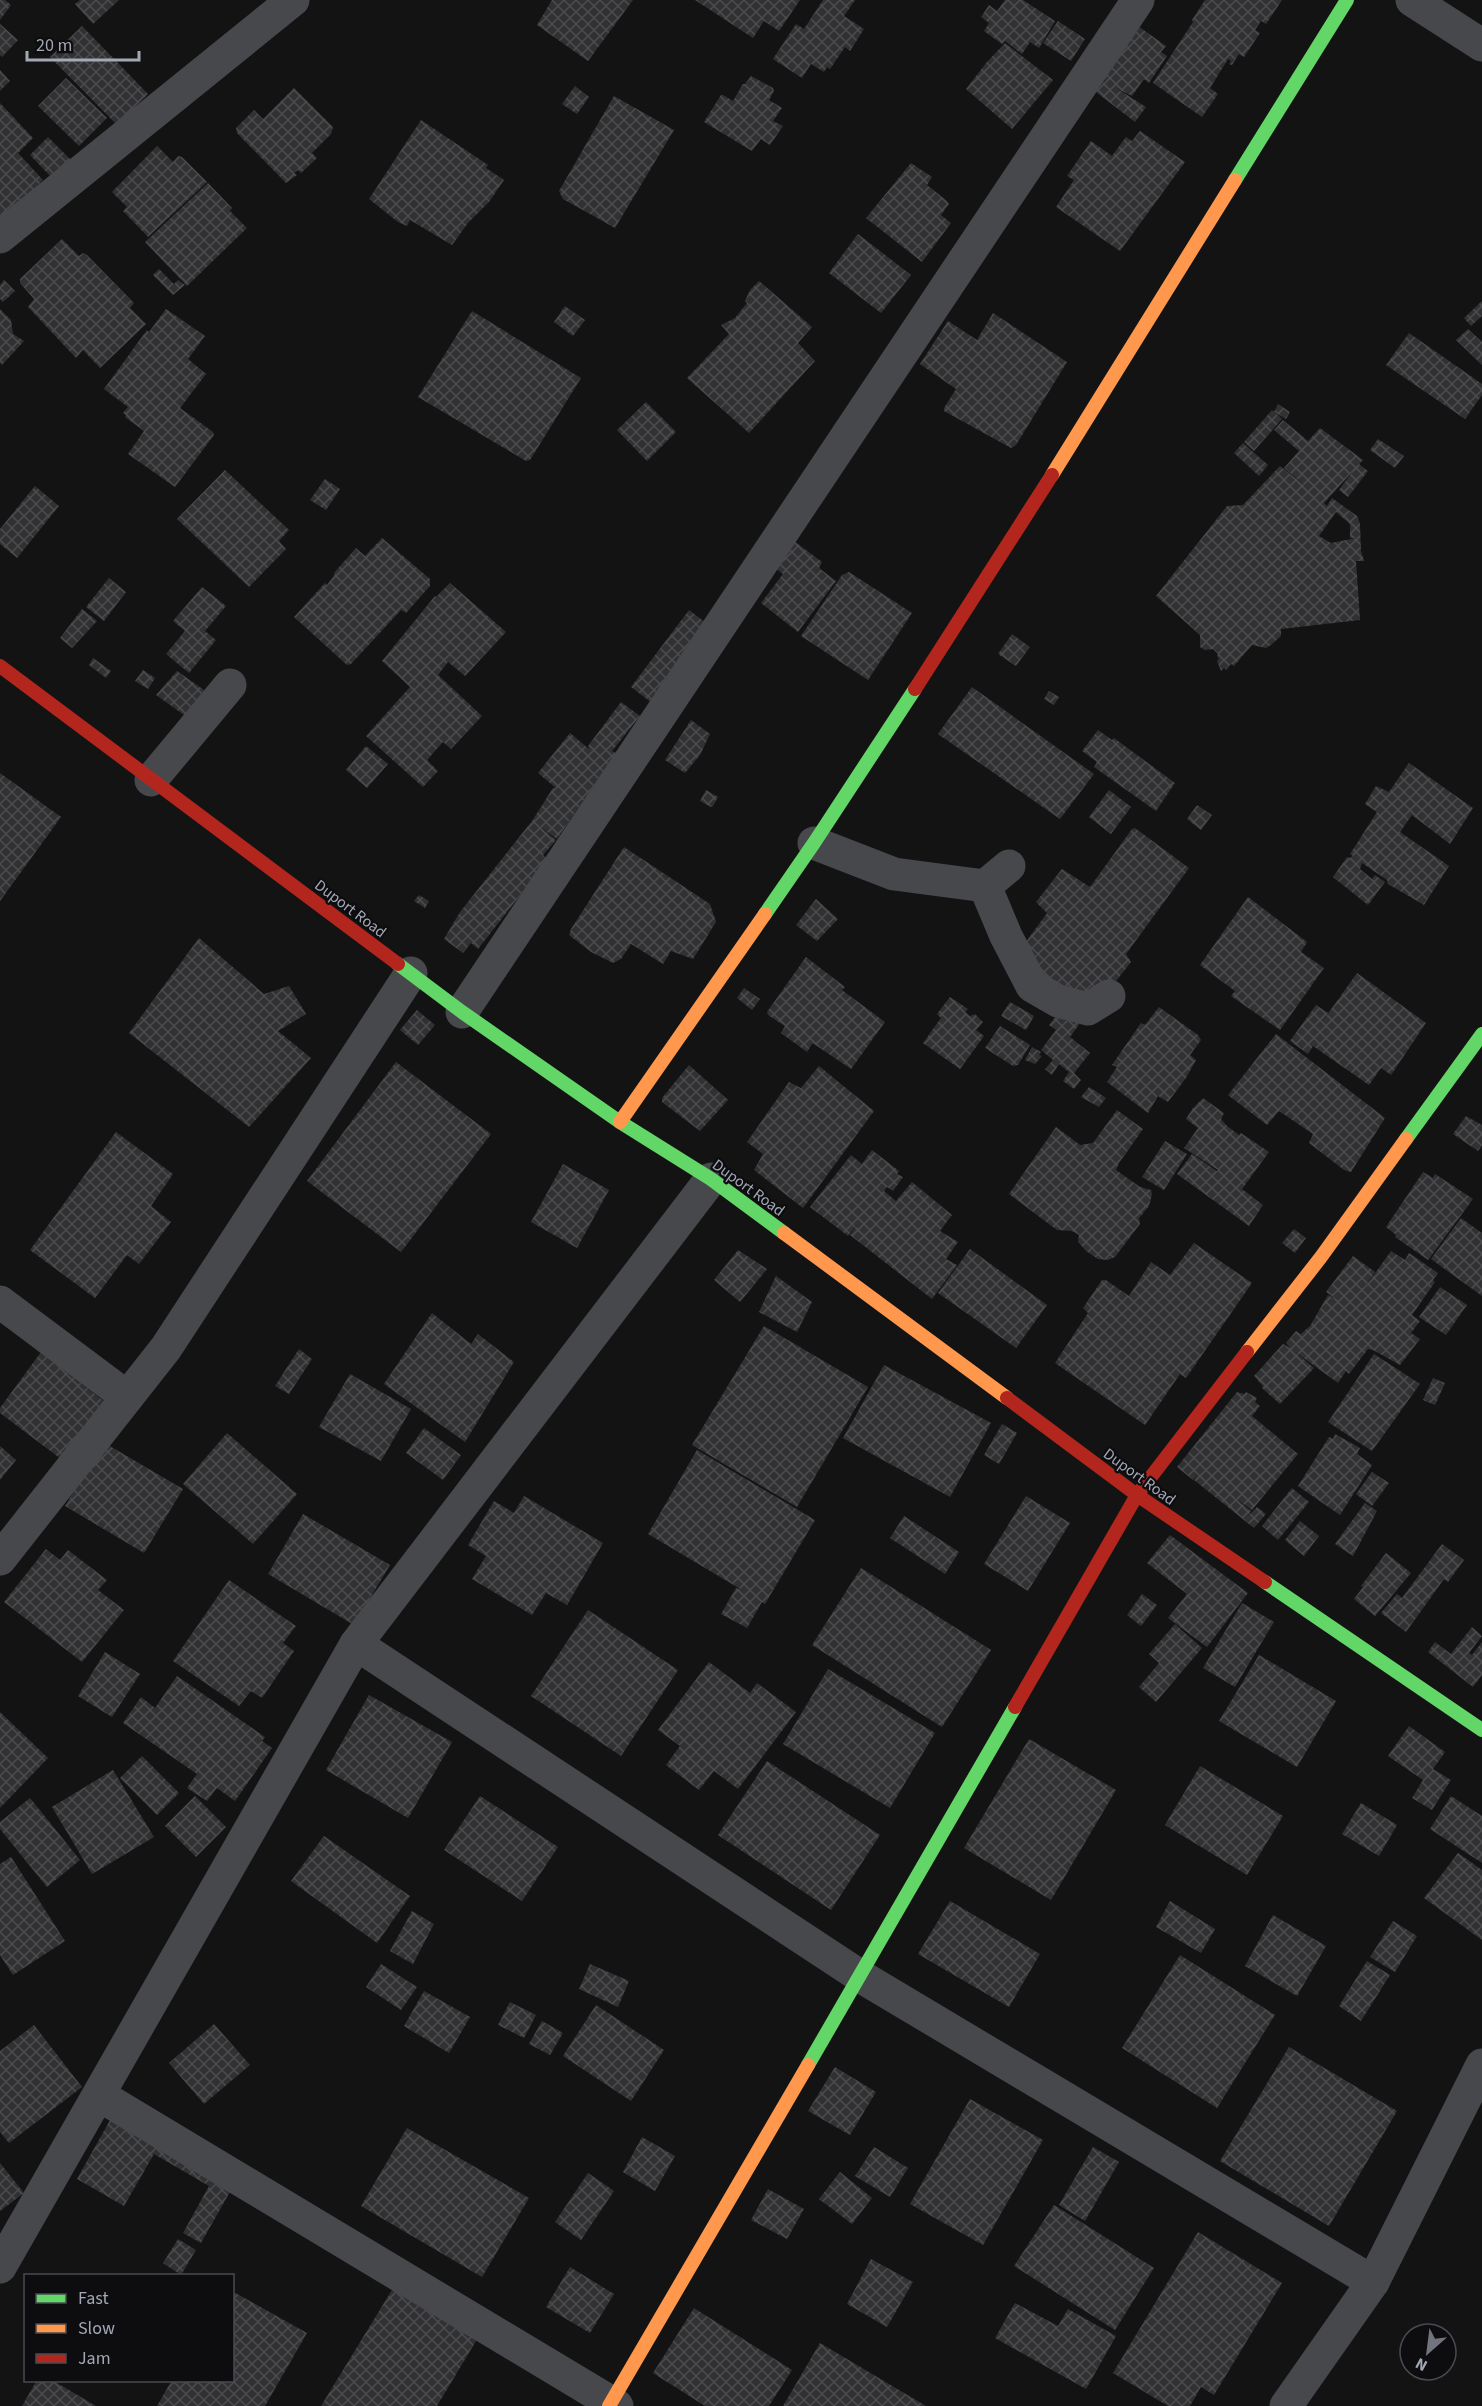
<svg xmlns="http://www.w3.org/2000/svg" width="1482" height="2406" font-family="'Source Sans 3',sans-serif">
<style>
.building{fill:url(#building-cross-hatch);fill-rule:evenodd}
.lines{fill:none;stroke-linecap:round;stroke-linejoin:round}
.street{stroke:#47484c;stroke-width:33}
.fast{stroke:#63d668;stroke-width:14}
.slow{stroke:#ff974d;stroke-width:14}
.jam{stroke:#b3261e;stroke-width:14}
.labels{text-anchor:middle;stroke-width:4.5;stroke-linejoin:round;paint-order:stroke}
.street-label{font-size:16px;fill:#a3a8b6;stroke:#0d0d0f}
</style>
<defs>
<pattern id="building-cross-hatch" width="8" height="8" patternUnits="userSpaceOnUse" patternTransform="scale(1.5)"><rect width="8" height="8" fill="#313133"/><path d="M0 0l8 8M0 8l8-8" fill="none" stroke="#4c4c4e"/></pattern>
</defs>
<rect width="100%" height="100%" fill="#131313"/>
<g class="building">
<path d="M0,0H5L11,5L0,20Z"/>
<path d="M80,0H119L93,24L75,4Z"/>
<path d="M552,0H633L588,61L537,25Z"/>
<path d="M695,0H800L779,31L764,21L753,38Z"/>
<path d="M823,0H855L844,16L864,29L850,51L845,47L830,69L827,67L824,72L811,64L802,78L773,59L796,24L804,29Z"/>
<path d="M1005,0H1023L1055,21L1039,48L1030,42L1022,54L1005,41L1002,44L984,31L989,23L981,17L989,5L997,11Z"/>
<path d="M1205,0H1282L1266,24L1261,21L1255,30L1260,33L1244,57L1239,54L1232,65L1229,64L1231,61L1228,59L1210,88L1218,94L1202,117L1153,83L1193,22L1192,20Z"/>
<path d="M1058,21L1085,39L1071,61L1043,43Z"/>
<path d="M0,24L18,40L2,57L0,55Z"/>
<path d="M82,26L148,94L117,125L50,57Z"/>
<path d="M1138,26L1166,46L1161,52L1167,56L1149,83L1144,79L1132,96L1116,88L1146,107L1135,122L1096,92L1105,80L1102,78Z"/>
<path d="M1005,43L1053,80L1012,129L966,89L986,63Z"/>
<path d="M0,70L10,81L0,91Z"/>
<path d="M751,76L773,88L774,91L769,100L782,108L773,121L783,126L770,145L761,139L752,151L704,122L721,95H723L733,101L743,84H745Z"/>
<path d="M66,78L107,118L79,146L38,106Z"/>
<path d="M575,86L589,97L577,114L562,104Z"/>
<path d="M294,88L333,127L331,134L312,153L317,158L301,173L298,170L294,173L297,175L286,183L237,133L236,128L254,110L263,119Z"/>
<path d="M614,96L674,130L615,228L563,199L559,191Z"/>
<path d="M0,103L33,138L18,153L43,180L0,223Z"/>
<path d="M421,120L488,165L486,168L504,180L489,202L468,223L452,245L410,220L407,226L398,222L369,199Z"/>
<path d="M1140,131L1185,162L1120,251L1056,207L1074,180L1067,176L1091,141L1112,156L1126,137L1132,141Z"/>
<path d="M48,137L73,162L54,180L30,155Z"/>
<path d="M157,146L173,162L178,156L182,157L207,182L148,237L123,211L127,207L112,192Z"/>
<path d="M911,163L932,177L927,185L947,201L949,204L941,215L951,223L922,262L866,218Z"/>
<path d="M208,183L232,208L230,211L247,228L187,286L145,242Z"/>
<path d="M858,234L911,275L881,313L829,273Z"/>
<path d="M62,239L79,256L83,253L87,255L134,303L130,308L146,324L100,368L83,350L76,358L28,307L34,299L20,283V279Z"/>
<path d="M159,269L174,284L178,280L185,285L173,295L153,275Z"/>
<path d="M4,280L15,291L3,302L0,299V285Z"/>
<path d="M759,281L812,327L798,343L815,361L749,433L687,378L729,334L721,325L735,318L747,303L745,301L750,290Z"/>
<path d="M1482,301V316L1471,326L1464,318Z"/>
<path d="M565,306L585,320L573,336L554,322Z"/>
<path d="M0,309L11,320L13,334L24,341L2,365L0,363Z"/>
<path d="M166,309L205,336L188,359L206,374L180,408L213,432L214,435L175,487L128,454L144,431L125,417L126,415L123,413L128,407L104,389L147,330L149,332Z"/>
<path d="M472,311L581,378L530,460L526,461L418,397Z"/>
<path d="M993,313L1067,362L1016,445L1011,448L944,411V408L956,389L920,364L948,321L977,340Z"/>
<path d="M1468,329L1482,342V365L1456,340Z"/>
<path d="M1409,333L1482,384V395L1465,419L1386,365Z"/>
<path d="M646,402L676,432L647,461L617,430Z"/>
<path d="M1278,404L1290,412L1286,419L1274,412Z"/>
<path d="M1272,410L1282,419L1254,451L1244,442Z"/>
<path d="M1283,420L1308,441L1320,428L1363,460L1359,464L1368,471L1348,497L1339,490L1353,471L1324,503L1327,506L1332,498L1357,516L1360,524L1361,551L1364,561H1356L1360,620L1281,629V636L1271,645L1266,648L1252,645L1234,666L1231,664L1226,670L1224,668L1221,671L1217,661L1219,659L1217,656L1218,654L1213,649L1205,650L1200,647V635L1156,596L1227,506L1243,505L1280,466L1308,488L1284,468L1299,451L1274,430ZM1336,512L1350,524V538H1356L1331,543L1319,536Z"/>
<path d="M1378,439L1404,456L1395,468L1370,450Z"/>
<path d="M1243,443L1268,465L1259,476L1234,453Z"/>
<path d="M225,470L289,530L279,541L286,549L249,587L177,519Z"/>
<path d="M325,479L340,489L326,510L310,500Z"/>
<path d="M35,486L59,506L17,558L0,544V529Z"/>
<path d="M382,538L430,579V586L406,613L401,610L351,664L347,665L294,617L325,583L327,585L335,574L334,573L356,548L365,556Z"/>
<path d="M794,541L822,562L819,568L836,581L798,632L761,603L783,574L775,568Z"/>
<path d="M849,572L912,613L868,680L801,636L842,575Z"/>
<path d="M109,578L126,592L104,621L86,607Z"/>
<path d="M450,583L506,632L465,676L448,662L438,675L482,716L451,749L443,742L427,760L438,771L423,787L366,736L410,687L382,661L435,596L436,597Z"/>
<path d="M202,587L226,606L205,631L216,640L189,673L166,654L185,631L173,621Z"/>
<path d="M82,609L97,621L72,648L60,638Z"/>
<path d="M689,610L710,626L652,703L631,687Z"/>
<path d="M1012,634L1030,647L1016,666L998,654Z"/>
<path d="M93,658L111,671L106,678L89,665Z"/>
<path d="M143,670L155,678L148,689L135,681Z"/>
<path d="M177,671L204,690L187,717L156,695Z"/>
<path d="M972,687L1094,774L1060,819L938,734Z"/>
<path d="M1049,691L1059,697L1054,705L1044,699Z"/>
<path d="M621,702L640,716L612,751L616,753L557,839L539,826L556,840L543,855L548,860L478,949L471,943L463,953L444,939L460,912L532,821L553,788H556L538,773L570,733L589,749L588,746Z"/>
<path d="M691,720L710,734L700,755L685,773L665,760Z"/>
<path d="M1098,730L1112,740L1114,738L1175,783L1156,811L1094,767L1097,762L1082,751Z"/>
<path d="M366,746L388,764L367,788L346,770Z"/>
<path d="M1409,763L1473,808L1450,844L1412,815L1400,832L1449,866L1424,905L1388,884L1387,880L1362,863L1360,869L1372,879L1375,875L1385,882L1368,905L1333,877L1347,857L1350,858L1353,856L1350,854L1377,812L1365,804L1376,786L1389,792Z"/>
<path d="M0,773L61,817L0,901Z"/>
<path d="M706,790L718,797L713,806L711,807L700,801Z"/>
<path d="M1109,790L1131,807L1111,834L1089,817Z"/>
<path d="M1197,805L1212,815L1201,830L1187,819Z"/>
<path d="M1135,828L1189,868L1126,954L1131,962L1109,990L1086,1004L1064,995L1020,950L1047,913L1036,902L1062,869L1090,887L1132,829Z"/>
<path d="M624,847L710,904L716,922L693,959L671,951L663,964L631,944L621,959L613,963L591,952L569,935L571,929Z"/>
<path d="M419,895L429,901L425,908L414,901Z"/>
<path d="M1248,897L1307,942L1301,952L1324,968L1280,1030L1231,996L1235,991L1200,965Z"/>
<path d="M816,899L838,919L817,941L796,925Z"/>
<path d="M199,938L264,994L289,986L306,1014L278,1031L311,1058L249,1127L129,1033Z"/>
<path d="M806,957L845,987L842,990L885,1022L851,1069L814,1044H812L807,1052L781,1033L785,1026L808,1041L768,1015L767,1012Z"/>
<path d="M1357,973L1426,1023L1391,1075L1381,1068L1369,1085L1313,1046L1308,1054L1290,1041L1316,1005L1328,1013L1317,1029Z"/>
<path d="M744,988L760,999L752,1010L737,998Z"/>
<path d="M950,997L968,1009L965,1012L970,1016L975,1014L983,1022L976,1030L984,1036L960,1069L923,1043L941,1018L937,1014Z"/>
<path d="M1010,1002L1034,1016L1026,1030L1001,1016Z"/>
<path d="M1159,1007L1198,1035L1201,1040L1190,1055L1196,1060L1186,1078L1168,1102L1158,1096L1148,1113L1107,1082L1117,1067L1112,1065L1141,1023L1145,1025Z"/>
<path d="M1062,1008L1081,1022L1070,1037L1090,1053L1074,1073L1081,1080L1074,1089L1063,1081L1069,1072L1059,1064L1052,1075L1045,1069L1053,1060L1041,1050L1056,1030L1049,1025Z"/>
<path d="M417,1010L435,1025L418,1045L400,1030Z"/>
<path d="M1000,1026L1030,1045L1018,1065L1013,1066L985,1048Z"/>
<path d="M1276,1034L1385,1118L1351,1172L1344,1170L1309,1143L1313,1134L1279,1111L1267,1125L1228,1095Z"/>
<path d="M1032,1047L1041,1052L1039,1055L1042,1056L1035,1064L1025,1060Z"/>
<path d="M396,1062L491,1134L401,1252L307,1181Z"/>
<path d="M689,1065L728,1100L700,1131L662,1102V1098Z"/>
<path d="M819,1066L874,1111L803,1208L754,1170L763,1154L747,1142L789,1082L801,1088Z"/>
<path d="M1089,1087L1106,1098L1099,1107L1081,1097Z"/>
<path d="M1203,1098L1224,1113L1221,1119L1227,1126L1239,1135L1241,1133L1269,1152L1242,1189L1263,1205L1249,1226L1177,1174L1192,1154L1217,1171L1218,1170L1184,1148L1198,1128L1186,1119L1193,1108Z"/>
<path d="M1117,1110L1143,1129L1119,1163L1116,1170L1140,1187L1151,1190L1152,1194L1149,1206L1139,1218L1140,1224L1115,1257L1108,1260L1098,1259L1086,1251L1078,1242L1079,1235L1072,1231L1057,1230L1009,1194L1056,1127L1080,1145L1093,1143Z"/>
<path d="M1466,1116L1482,1125V1145L1478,1151L1453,1134Z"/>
<path d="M116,1132L173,1174L151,1206L171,1222L139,1264L127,1255L95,1298L30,1250Z"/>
<path d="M1165,1141L1187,1154L1164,1190L1142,1177Z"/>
<path d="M872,1150L899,1171L897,1174L903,1177L893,1191L887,1187L884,1191L896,1201L912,1182L952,1215L940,1231L958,1242L946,1259L957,1265L932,1299L850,1235L858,1223L848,1236L810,1207L851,1155L862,1164Z"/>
<path d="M563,1164L609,1190L577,1248L531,1222Z"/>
<path d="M1423,1172L1433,1178L1435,1174L1473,1199L1428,1260L1395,1237L1396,1235L1386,1227Z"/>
<path d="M1461,1218L1482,1233V1296L1431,1259Z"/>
<path d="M1294,1229L1306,1238L1295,1253L1282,1243Z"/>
<path d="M1194,1243L1252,1283L1186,1378L1180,1374L1145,1425L1055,1363L1088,1313L1083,1308L1102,1280H1106L1129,1296L1151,1262L1170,1275Z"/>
<path d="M970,1249L1047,1305L1016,1348L938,1293Z"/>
<path d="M738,1250L767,1269L740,1302L714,1280Z"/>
<path d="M1391,1251L1405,1260L1409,1253L1438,1273L1433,1280L1435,1282L1412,1315L1420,1321L1411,1333L1420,1339L1400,1365L1373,1350L1368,1349L1349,1374L1346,1371L1338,1383L1294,1351L1314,1368L1280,1404L1262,1388L1263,1386L1254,1376L1283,1344L1290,1348L1286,1343L1296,1331L1301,1334L1310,1326L1328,1295L1336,1299L1326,1292L1353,1256L1375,1272L1363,1290Z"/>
<path d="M776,1276L812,1302L797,1332L759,1312Z"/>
<path d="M1440,1287L1467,1305L1446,1335L1419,1317Z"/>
<path d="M432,1313L471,1344L478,1334L514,1362L465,1442L384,1384Z"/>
<path d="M764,1326L868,1387L797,1507L692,1445Z"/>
<path d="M299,1349L312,1359L289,1394L275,1386Z"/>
<path d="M41,1352L105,1402L61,1459L0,1413V1408Z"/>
<path d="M1374,1354L1420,1384L1372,1451L1328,1422Z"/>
<path d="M884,1365L991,1423L950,1497L843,1438Z"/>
<path d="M350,1374L411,1409L381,1461L319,1427Z"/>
<path d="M1433,1378L1445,1383L1435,1405L1423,1400Z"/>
<path d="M1237,1392L1244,1394L1246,1392L1257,1398L1255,1402L1260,1406L1252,1416L1298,1454L1252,1510L1235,1498L1251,1511L1248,1516L1257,1507L1266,1514L1254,1528L1194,1480L1199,1473L1193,1480L1177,1467Z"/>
<path d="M1002,1424L1017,1433L999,1464L984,1455Z"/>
<path d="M424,1428L461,1455L443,1480L406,1453Z"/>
<path d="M227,1433L297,1494L253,1544L183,1484Z"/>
<path d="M1335,1434L1360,1448L1357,1454L1372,1465L1340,1515L1298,1486L1329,1437L1333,1439Z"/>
<path d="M103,1442L183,1489L144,1553L65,1506Z"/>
<path d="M0,1446L16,1460L0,1480Z"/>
<path d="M697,1450L815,1520L765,1604L762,1602L747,1628L721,1614L736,1588L742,1590L648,1534Z"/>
<path d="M1372,1472L1389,1483L1372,1506L1356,1494Z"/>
<path d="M1292,1488L1309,1502L1278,1540L1262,1526Z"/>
<path d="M524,1496L603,1543L567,1605L546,1593L532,1615L472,1579L486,1556L468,1545L494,1501L514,1513Z"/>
<path d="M1026,1496L1070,1523L1028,1591L984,1564Z"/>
<path d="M1365,1503L1377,1511L1353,1556L1335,1544Z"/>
<path d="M303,1514L390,1565L354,1625L268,1574Z"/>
<path d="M904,1516L959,1552L945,1574L890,1538Z"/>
<path d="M1300,1521L1319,1536L1304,1556L1285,1540Z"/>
<path d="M1170,1535L1248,1593L1207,1647L1168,1618L1187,1594L1147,1563Z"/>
<path d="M1442,1544L1464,1560L1448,1582L1444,1579L1406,1632L1381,1613L1397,1594L1402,1598Z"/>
<path d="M46,1549L60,1560L68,1550L107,1580L98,1590L124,1610L82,1662L4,1602Z"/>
<path d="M1386,1553L1411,1573L1375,1616L1354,1599L1363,1587L1361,1586Z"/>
<path d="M861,1568L991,1650L942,1727L812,1645Z"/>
<path d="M229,1580L296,1626L283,1643L294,1651L262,1698L251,1691L239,1706L173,1661Z"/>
<path d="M1142,1594L1157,1605L1141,1626L1127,1615Z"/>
<path d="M1242,1603L1274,1622L1235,1687L1203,1668Z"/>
<path d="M588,1610L678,1670L621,1756L531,1696Z"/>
<path d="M1175,1624L1202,1648L1156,1702L1139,1687L1159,1663L1149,1654Z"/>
<path d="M1472,1627L1482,1636L1469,1653L1472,1655L1482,1642V1675L1473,1687L1428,1652L1435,1642L1451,1654Z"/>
<path d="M105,1652L140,1674L112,1717L78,1696Z"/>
<path d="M1259,1655L1336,1701L1297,1767L1219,1721Z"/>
<path d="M709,1662L750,1693L757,1683L796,1712L738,1789L714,1771L699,1790L666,1765L680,1746L658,1730Z"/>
<path d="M828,1669L935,1733L890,1808L783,1744Z"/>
<path d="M177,1676L265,1737L262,1741L272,1748L235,1801L217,1788L207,1801L187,1788L197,1774L123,1723L141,1697L155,1708Z"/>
<path d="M369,1695L452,1742L408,1818L326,1770Z"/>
<path d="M0,1712L48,1758L0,1808Z"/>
<path d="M1409,1726L1445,1752L1433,1769L1451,1780L1432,1810L1412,1798L1423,1780L1388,1756Z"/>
<path d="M1029,1739L1116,1790L1051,1900L964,1848Z"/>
<path d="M142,1756L179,1793L157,1815L120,1778Z"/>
<path d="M767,1761L880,1835L831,1910L718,1835Z"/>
<path d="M1200,1766L1283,1816L1247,1875L1165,1825Z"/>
<path d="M113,1770L154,1837L92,1874L52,1807Z"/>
<path d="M195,1796L226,1827L196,1857L165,1826Z"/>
<path d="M480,1796L558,1847L522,1901L444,1850Z"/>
<path d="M1451,1796L1482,1816V1863L1430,1829Z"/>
<path d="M30,1798L80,1860L47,1887L0,1829V1822Z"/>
<path d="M1361,1803L1397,1825L1379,1856L1342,1834Z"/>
<path d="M324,1836L410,1896L377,1943L291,1881Z"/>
<path d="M1458,1853L1482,1870V1940L1424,1898Z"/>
<path d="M11,1857L65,1941L13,1975L0,1955V1864Z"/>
<path d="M950,1901L1040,1954L1009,2007L918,1954Z"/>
<path d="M1170,1901L1215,1929L1201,1953L1156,1927Z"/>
<path d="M412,1911L434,1924L413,1964L390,1951Z"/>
<path d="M1273,1915L1326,1946L1297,1996L1245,1966Z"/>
<path d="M1393,1921L1417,1936L1395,1972L1370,1957Z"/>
<path d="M1180,1955L1275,2015L1217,2108L1122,2048Z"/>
<path d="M1367,1961L1390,1975L1361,2021L1339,2006Z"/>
<path d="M381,1964L417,1987L401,2010L366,1987Z"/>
<path d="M590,1964L629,1981L618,2007L579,1989Z"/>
<path d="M424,1991L470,2017L449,2053L404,2026Z"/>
<path d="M510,2002L536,2015L524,2038L498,2025Z"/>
<path d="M596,2005L664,2050L631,2101L563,2056Z"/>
<path d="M542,2021L563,2033L550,2055L529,2044Z"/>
<path d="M214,2024L250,2065L204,2104L169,2063Z"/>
<path d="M34,2025L82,2087L9,2143L0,2132V2051Z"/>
<path d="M1289,2047L1397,2111L1329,2226L1220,2161Z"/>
<path d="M835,2067L876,2092L850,2135L808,2111Z"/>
<path d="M970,2099L1043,2140L983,2245L910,2204Z"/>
<path d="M114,2113L231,2190L201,2243L183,2233L209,2186L154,2154L124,2206L77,2179Z"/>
<path d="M407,2128L529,2198L482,2277L361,2206Z"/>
<path d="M642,2137L675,2156L655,2191L623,2172Z"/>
<path d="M874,2147L908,2168L890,2197L855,2176Z"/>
<path d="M1093,2147L1119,2162L1085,2221L1059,2205Z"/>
<path d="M0,2163L24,2193L0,2211Z"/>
<path d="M840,2172L872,2198L852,2224L819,2199Z"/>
<path d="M588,2173L614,2191L581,2240L555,2222Z"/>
<path d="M768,2189L804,2209L787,2239L751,2220Z"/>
<path d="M1054,2205L1154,2268L1115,2330L1014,2266Z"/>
<path d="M1198,2232L1282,2283L1214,2395L1201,2387L1190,2406H1168L1113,2373Z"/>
<path d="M178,2239L196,2250L181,2275L163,2263Z"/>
<path d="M871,2259L913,2282L887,2327L847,2304Z"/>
<path d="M570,2267L614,2294L590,2333L546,2307Z"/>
<path d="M395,2285L479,2336L437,2406H321Z"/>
<path d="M232,2291L307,2333L265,2406H157L172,2380H232Z"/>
<path d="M1015,2303L1058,2326L1068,2309L1116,2336L1086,2389L995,2338Z"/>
<path d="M694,2308L792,2370L769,2406H705L653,2373Z"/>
<path d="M820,2343L926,2406H783Z"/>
<path d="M37,2380H52L96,2406H22Z"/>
</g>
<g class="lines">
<g class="street">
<path d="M1412,0L1482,45"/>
<path d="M0,237L293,0"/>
<path d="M151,780L230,685"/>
<path d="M814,843L894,874L985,886L1006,936L1032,986L1058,1001L1088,1009L1109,996"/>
<path d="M985,886L1009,866"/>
<path d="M462,1012L1138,0"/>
<path d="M0,1302L127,1397"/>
<path d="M0,1559L166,1348L411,973"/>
<path d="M356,1644L860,1976L1373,2282"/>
<path d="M99,2095L617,2406"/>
<path d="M0,2267L356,1644L711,1179"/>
<path d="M1286,2406L1373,2282L1482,2065"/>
</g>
<g class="fast">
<path d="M1235,180L1347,0"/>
<path d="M765,914L814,843L915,689"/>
<path d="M398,964L462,1012L620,1122L711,1179L784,1233"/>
<path d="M1406,1139L1482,1034"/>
<path d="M1265,1582L1482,1730"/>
<path d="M808,2065L1015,1707"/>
</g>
<g class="slow">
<path d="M1052,475L1235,180"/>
<path d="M620,1122L765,914"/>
<path d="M784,1233L1007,1398"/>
<path d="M1247,1352L1321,1257L1406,1139"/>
<path d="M609,2406L808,2065"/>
</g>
<g class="jam">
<path d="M0,666L398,964"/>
<path d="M915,689L1052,475"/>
<path d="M1007,1398L1137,1495L1265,1582"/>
<path d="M1015,1707L1137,1495L1247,1352"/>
</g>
</g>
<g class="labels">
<g class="street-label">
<text transform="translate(351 908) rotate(37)" y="6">Duport Road</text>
<text transform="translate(749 1187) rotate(36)" y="6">Duport Road</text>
<text transform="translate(1140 1476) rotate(36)" y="6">Duport Road</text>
</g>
</g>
<rect x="24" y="2274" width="210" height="108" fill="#0d0d0f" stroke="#494b52" stroke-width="1.5"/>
<rect x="36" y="2294" width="30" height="9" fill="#63d668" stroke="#494b52" stroke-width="1.5"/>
<text x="78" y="2304" font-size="18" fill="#a3a8b6">Fast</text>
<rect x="36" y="2324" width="30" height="9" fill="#ff974d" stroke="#494b52" stroke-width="1.5"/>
<text x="78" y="2334" font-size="18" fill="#a3a8b6">Slow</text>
<rect x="36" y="2354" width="30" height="9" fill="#b3261e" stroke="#494b52" stroke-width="1.5"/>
<text x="78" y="2364" font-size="18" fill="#a3a8b6">Jam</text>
<g transform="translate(1428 2352) rotate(208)"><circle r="28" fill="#0d0d0f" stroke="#494b52" stroke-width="1.5"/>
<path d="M0-4.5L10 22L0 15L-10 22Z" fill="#71747d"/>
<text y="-9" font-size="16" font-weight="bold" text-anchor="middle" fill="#a3a8b6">N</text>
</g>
<path d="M27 51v9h112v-9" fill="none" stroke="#a3a8b6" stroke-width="3"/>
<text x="36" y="51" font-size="18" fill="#a3a8b6" stroke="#0d0d0f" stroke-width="4.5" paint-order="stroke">20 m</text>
</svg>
